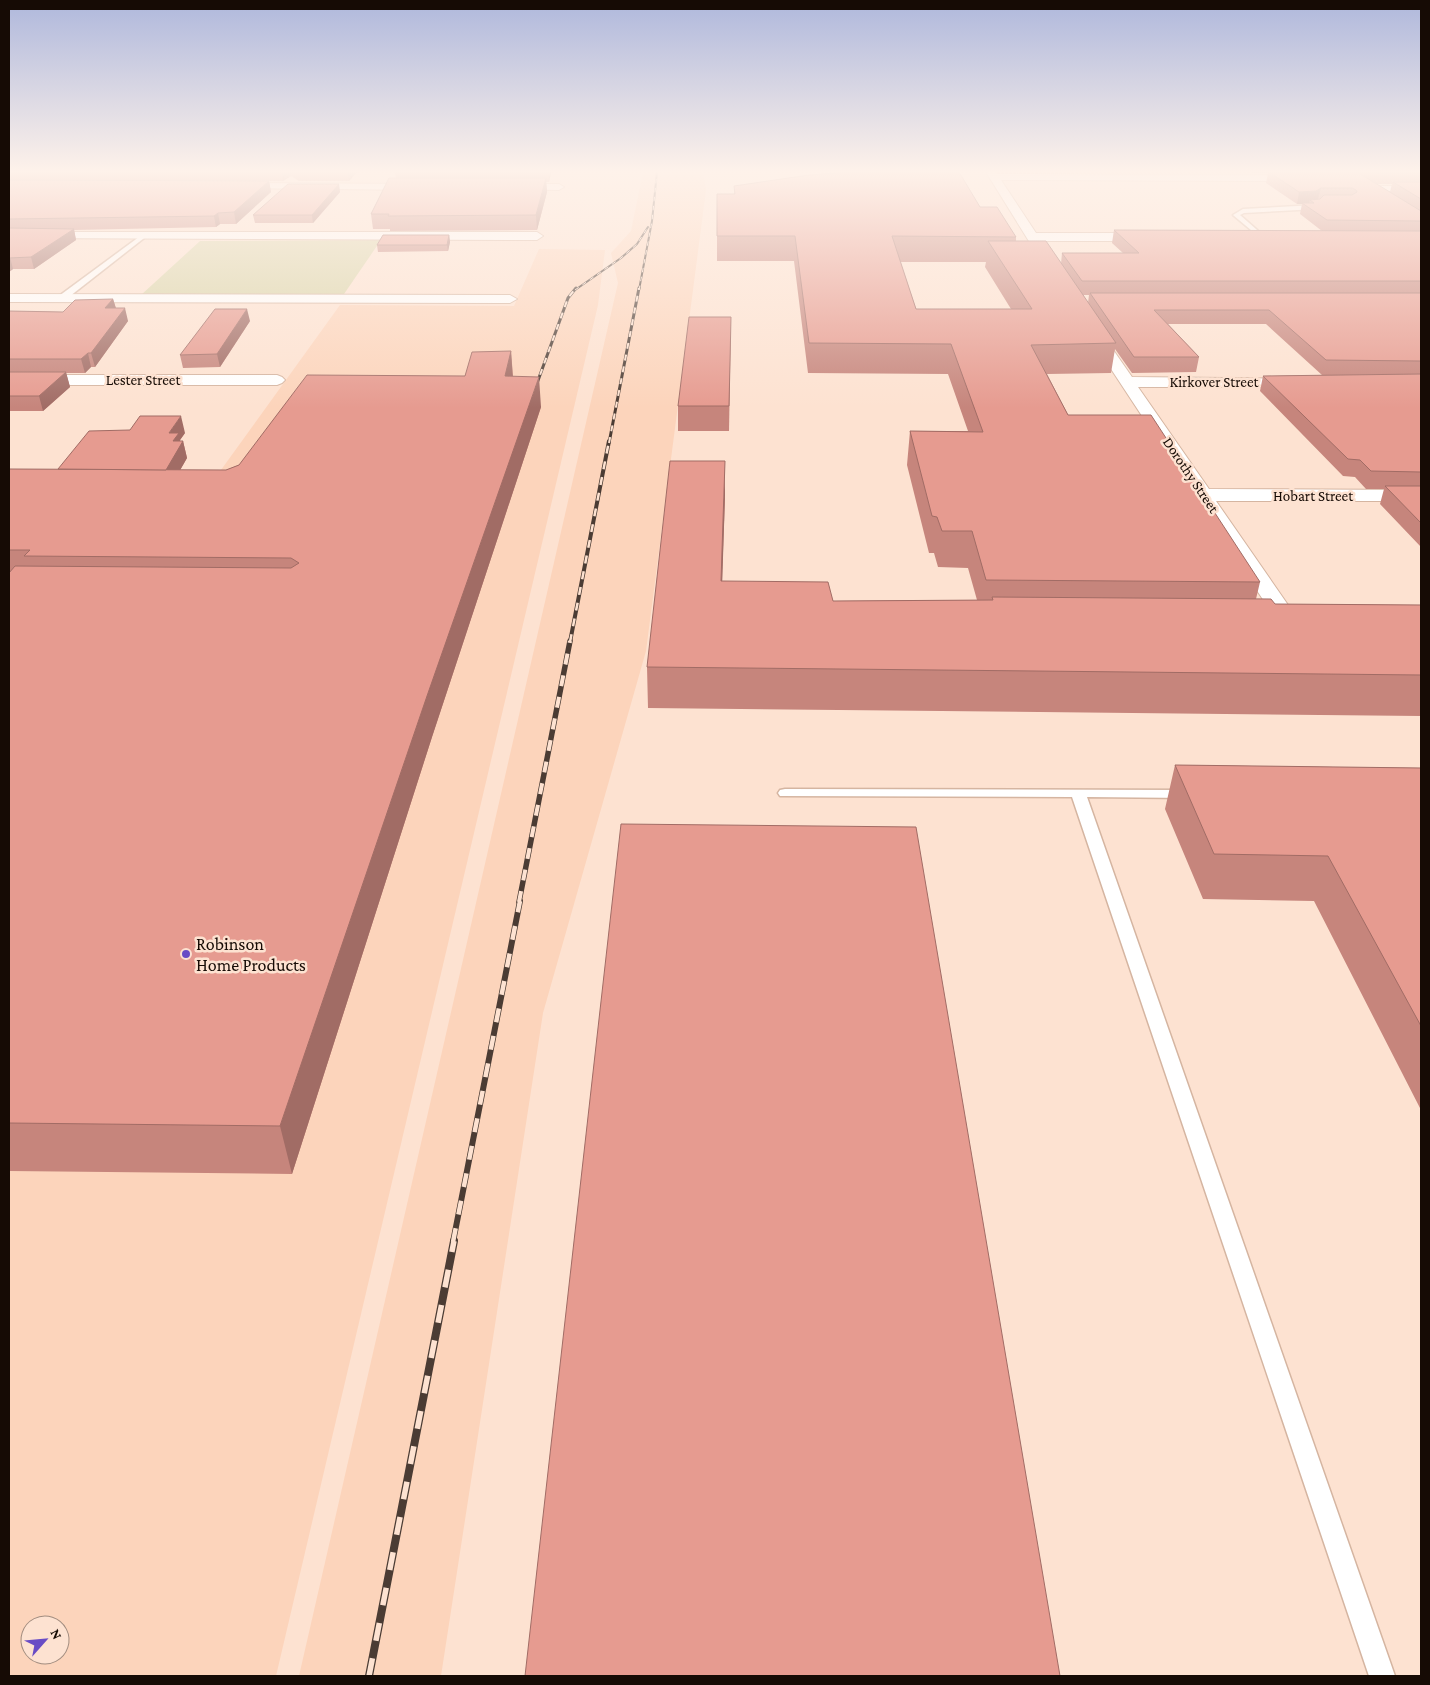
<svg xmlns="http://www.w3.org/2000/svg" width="1430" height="1685" font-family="'Crimson Pro',serif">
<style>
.built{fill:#fcd4bb;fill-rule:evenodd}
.green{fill:#d8d4a7}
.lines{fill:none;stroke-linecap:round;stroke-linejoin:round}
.service-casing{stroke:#d5b5a1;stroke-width:3}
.minor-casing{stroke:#d5b5a1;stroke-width:2}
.service{fill:#fff;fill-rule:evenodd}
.minor{fill:#fff;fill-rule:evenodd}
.rail-far5-casing{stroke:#4b3c34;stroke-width:2}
.rail-far4-casing{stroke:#4b3c34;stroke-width:3}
.rail-far3-casing{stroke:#4b3c34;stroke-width:4}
.rail-far2-casing{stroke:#4b3c34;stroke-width:5.5}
.rail-far1-casing{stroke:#4b3c34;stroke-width:6}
.rail-casing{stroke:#4b3c34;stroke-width:8}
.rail-far5{stroke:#fde2d1;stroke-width:1;stroke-dasharray:4.5;stroke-linecap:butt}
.rail-far4{stroke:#fde2d1;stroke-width:2;stroke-dasharray:6;stroke-linecap:butt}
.rail-far3{stroke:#fde2d1;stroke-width:2.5;stroke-dasharray:8;stroke-linecap:butt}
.rail-far2{stroke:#fde2d1;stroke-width:4;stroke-dasharray:11;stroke-linecap:butt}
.rail-far1{stroke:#fde2d1;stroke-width:4.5;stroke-dasharray:14;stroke-linecap:butt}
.rail{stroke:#fde2d1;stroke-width:5.5;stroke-dasharray:18;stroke-linecap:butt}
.wall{fill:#c6857c;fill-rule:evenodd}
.shaded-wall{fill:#a16c65}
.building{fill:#e69b90;stroke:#a16c65}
.poi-dot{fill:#694cc5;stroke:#fde2d1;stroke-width:2}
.labels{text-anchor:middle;stroke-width:5;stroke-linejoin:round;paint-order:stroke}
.far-street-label{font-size:15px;fill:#160b05;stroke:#fde2d1}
.poi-label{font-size:18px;fill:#160b05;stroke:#fde2d1;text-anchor:start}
</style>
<rect width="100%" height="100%" fill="#fde2d1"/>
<g class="built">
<path d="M643,172H703L706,190L646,651L543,1013L441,1676H299L618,283L611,253L631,231Z"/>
<path d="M539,249L605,250L598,305L276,1676H9V500L200,499L340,305L514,306ZM30,1625H60V1655H30Z"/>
</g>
<path class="green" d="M381,240L344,294L141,295L200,241Z"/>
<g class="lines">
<g class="service-casing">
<g id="service">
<path d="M1318,203L1321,205L1317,209L1244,213L1240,215L1265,237L1266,238L1263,240L1233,215L1243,209L1315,205Z"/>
<path d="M143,234L148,235L65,300H59V296Z"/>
<path d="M785,789L1189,790L1194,791L1196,794L1194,797L1189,798L1087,797L1395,1676H1369L1072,797L780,796L778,793L780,790Z"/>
</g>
</g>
<g class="minor-casing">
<g id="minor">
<path d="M986,172H996L997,174L1305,175L1310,178L1305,181L1001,180L1036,233H1150L1156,237L1150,241H1040L1060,272L1054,276L1048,272Z"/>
<path d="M233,183L422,184L427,187L422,190L229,188L228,186L229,184Z"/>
<path d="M510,184H559L564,187L559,190L506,189L505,187Z"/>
<path d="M1372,186H1421V192L1368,191L1367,189Z"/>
<path d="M9,232H537L543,236L537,240L9,238Z"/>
<path d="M9,294L510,295L517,299L510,303L9,302Z"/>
<path d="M1093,327L1098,328L1132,377L1305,379L1308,382L1305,385L1300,387H1138L1209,489L1421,490V501H1216L1304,628L1301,633L1293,635L1285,633L1086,331L1088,328Z"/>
<path d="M9,375H277L282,377L285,380L282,383L277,385H9Z"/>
</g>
</g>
<use href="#service" class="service"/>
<use href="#minor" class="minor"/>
<g class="rail-far5-casing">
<g id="rail-far5">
<path d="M575,290L621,258L637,244L648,227"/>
<path d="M639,290L652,221L657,172"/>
</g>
</g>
<g class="rail-far4-casing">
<g id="rail-far4">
<path d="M536,386L568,298L576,288"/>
<path d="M609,443L639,288"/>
</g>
</g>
<g class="rail-far3-casing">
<path id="rail-far3" d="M570,642L609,441"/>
</g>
<g class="rail-far2-casing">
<path id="rail-far2" d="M519,902L570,641"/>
</g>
<g class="rail-far1-casing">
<path id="rail-far1" d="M453,1242L520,901"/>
</g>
<g class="rail-casing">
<path id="rail" d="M369,1676L454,1241"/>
</g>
<use href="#rail-far5" class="rail-far5"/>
<use href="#rail-far4" class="rail-far4"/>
<use href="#rail-far3" class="rail-far3"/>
<use href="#rail-far2" class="rail-far2"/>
<use href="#rail-far1" class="rail-far1"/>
<use href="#rail" class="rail"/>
</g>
<g class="wall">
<path d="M9,172H357L349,181H299L291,176L283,181H226H269L271,192L236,224H220L216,227L74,230L76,240L34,269H13L9,272Z"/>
<path d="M395,172H551V173L549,182H546L547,192L537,230L390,231V229H373L371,214L396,178Z"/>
<path d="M1251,172H1421V547L1380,504L1384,489H1366L1355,477L1343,476L1260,391L1263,376L1322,375L1266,324H1168L1199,357L1196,372L1132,373L1115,349L1111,373L1047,374L1068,415L1260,582L1256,599L1275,604L1421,605V716L648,708L647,667L725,496L722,581L833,601L977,600L968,568L938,567L934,553H929L907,465L910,431H968L948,374L808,373L794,261H717V194H734V186L980,207L1016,237V241L1061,264L1062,253H1123L1112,243L1114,230L1322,231L1300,214L1302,204H1297L1266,183L1268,173H1253ZM1377,184H1392L1390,192ZM900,262H986L985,267L1011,309H916ZM1083,295H1089L1088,303Z"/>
<path d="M340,192L313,223H255L253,215Z"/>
<path d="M449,235L450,242L448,251L378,252L377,245Z"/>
<path d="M113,299L116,308L128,321L95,367H91L85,373H66L70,387L43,411H9V311L63,312Z"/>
<path d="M731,317L729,431H678V406Z"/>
<path d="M250,321L220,367L183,368L180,355Z"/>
<path d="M511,351L513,376L541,407L432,737L292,1174L9,1171V469L58,470L185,433L180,440V441H183L187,458L180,470H226L465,376Z"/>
<path d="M1175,765L1421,768V1110L1314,901L1203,899L1165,809Z"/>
</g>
<g class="shaded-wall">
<path d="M281,172H290L291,176L283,181Z"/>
<path d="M347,172H357L349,181Z"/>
<path d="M549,172H551V173L549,182Z"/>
<path d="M546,178L547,192L537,230L536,215Z"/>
<path d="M269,181L271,192L236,224L234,212Z"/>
<path d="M339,184L340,192L313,223L312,215Z"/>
<path d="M1321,188L1318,199L1313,202L1310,200L1309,203H1302V204H1297L1299,192Z"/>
<path d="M218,213L220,224L216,227L214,216Z"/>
<path d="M74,229L76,240L34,269L31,257Z"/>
<path d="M449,235L450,242L448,251L447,245Z"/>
<path d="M10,257L13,269L9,272V258Z"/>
<path d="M113,299L117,312L105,308Z"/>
<path d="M125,308L128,321L95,367L91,353Z"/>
<path d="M247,309L250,321L220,367L217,354Z"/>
<path d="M511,351L513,381L505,376Z"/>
<path d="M88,353L91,367L85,373L81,359Z"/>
<path d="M66,372L70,387L43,411L39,396Z"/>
<path d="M539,377L541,407L432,737L292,1174L280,1126L427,696Z"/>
<path d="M181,416L185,433L180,440L181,444L183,441L187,458L170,488L166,470L169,433Z"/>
<path d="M725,461V496L721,619V581Z"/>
</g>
<g class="building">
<path d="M851,172H959L980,207H997L1016,237L892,236L916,309H1032L988,241H1046L1116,343L1031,345L1068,415H1151L1260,582L986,580L972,531H942L937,517L932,516L910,431L983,432L951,344L809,343L795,236H717V194H735L734,186L809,175Z"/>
<path d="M1269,172H1357L1421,211V221L1327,220L1302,203H1314L1310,200L1320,199L1324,195H1352L1357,192L1356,190L1352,188H1321L1316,191L1299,192Z"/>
<path d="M1376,172H1421V173H1378Z"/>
<path d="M389,178H546L536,215L388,216L389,214H371Z"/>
<path d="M9,180L269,181L234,212L218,213L214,216L9,219Z"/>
<path d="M1393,182H1421V199Z"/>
<path d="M288,184H339L312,215H253Z"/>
<path d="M9,228L74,229L31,257L9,258Z"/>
<path d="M1114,230L1421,231V281H1082L1062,253H1139Z"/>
<path d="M383,235H449L447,245H377Z"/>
<path d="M1090,293H1421V361L1326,360L1269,310H1154L1199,357H1134Z"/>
<path d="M113,299L105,308H125L91,353H88L81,359H9V311L63,312L75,300Z"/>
<path d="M215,309H247L217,354L180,355Z"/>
<path d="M689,317H731L729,406H678Z"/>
<path d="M511,351L505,376L539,377L427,696L280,1126L9,1123V573L15,566L291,568L299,563L291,558L24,556L30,550H9V469L226,470L239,465L307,375L465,376L472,352Z"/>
<path d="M9,372H66L39,396H9Z"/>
<path d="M1421,374V472L1371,471L1360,460L1348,459L1263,376Z"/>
<path d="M140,416H181L169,433H179L173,441H183L166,470L58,469L89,431L130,430Z"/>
<path d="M670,461H725L721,581L828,582L833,601L993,600L992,597L1271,599L1275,604L1421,605V675L647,667Z"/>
<path d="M1385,486H1421V523Z"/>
<path d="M1175,765L1421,768V1026L1328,856L1214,854Z"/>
<path d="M621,824L916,827L1060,1676H525Z"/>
</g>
<linearGradient id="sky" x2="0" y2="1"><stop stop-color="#afb8dc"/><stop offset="0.42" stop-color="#fef2ea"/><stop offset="1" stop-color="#fef2ea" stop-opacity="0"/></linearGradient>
<rect width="1430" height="408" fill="url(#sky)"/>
<circle class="poi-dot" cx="186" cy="954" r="5"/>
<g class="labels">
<g class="far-street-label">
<text x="143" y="385">Lester Street</text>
<text x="1214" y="387">Kirkover Street</text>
<text transform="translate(1191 475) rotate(56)" y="5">Dorothy Street</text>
<text x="1313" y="501">Hobart Street</text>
</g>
<g class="poi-label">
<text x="196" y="950">Robinson<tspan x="196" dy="21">Home Products</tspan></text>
</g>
</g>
<rect width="1430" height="1685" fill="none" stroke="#160b05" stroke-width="20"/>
<g transform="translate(45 1640) rotate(63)"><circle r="24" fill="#fde2d1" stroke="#a18c7f"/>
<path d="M0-4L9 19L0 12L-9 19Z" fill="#694cc5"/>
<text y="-8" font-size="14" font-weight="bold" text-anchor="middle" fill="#160b05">N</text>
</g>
</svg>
